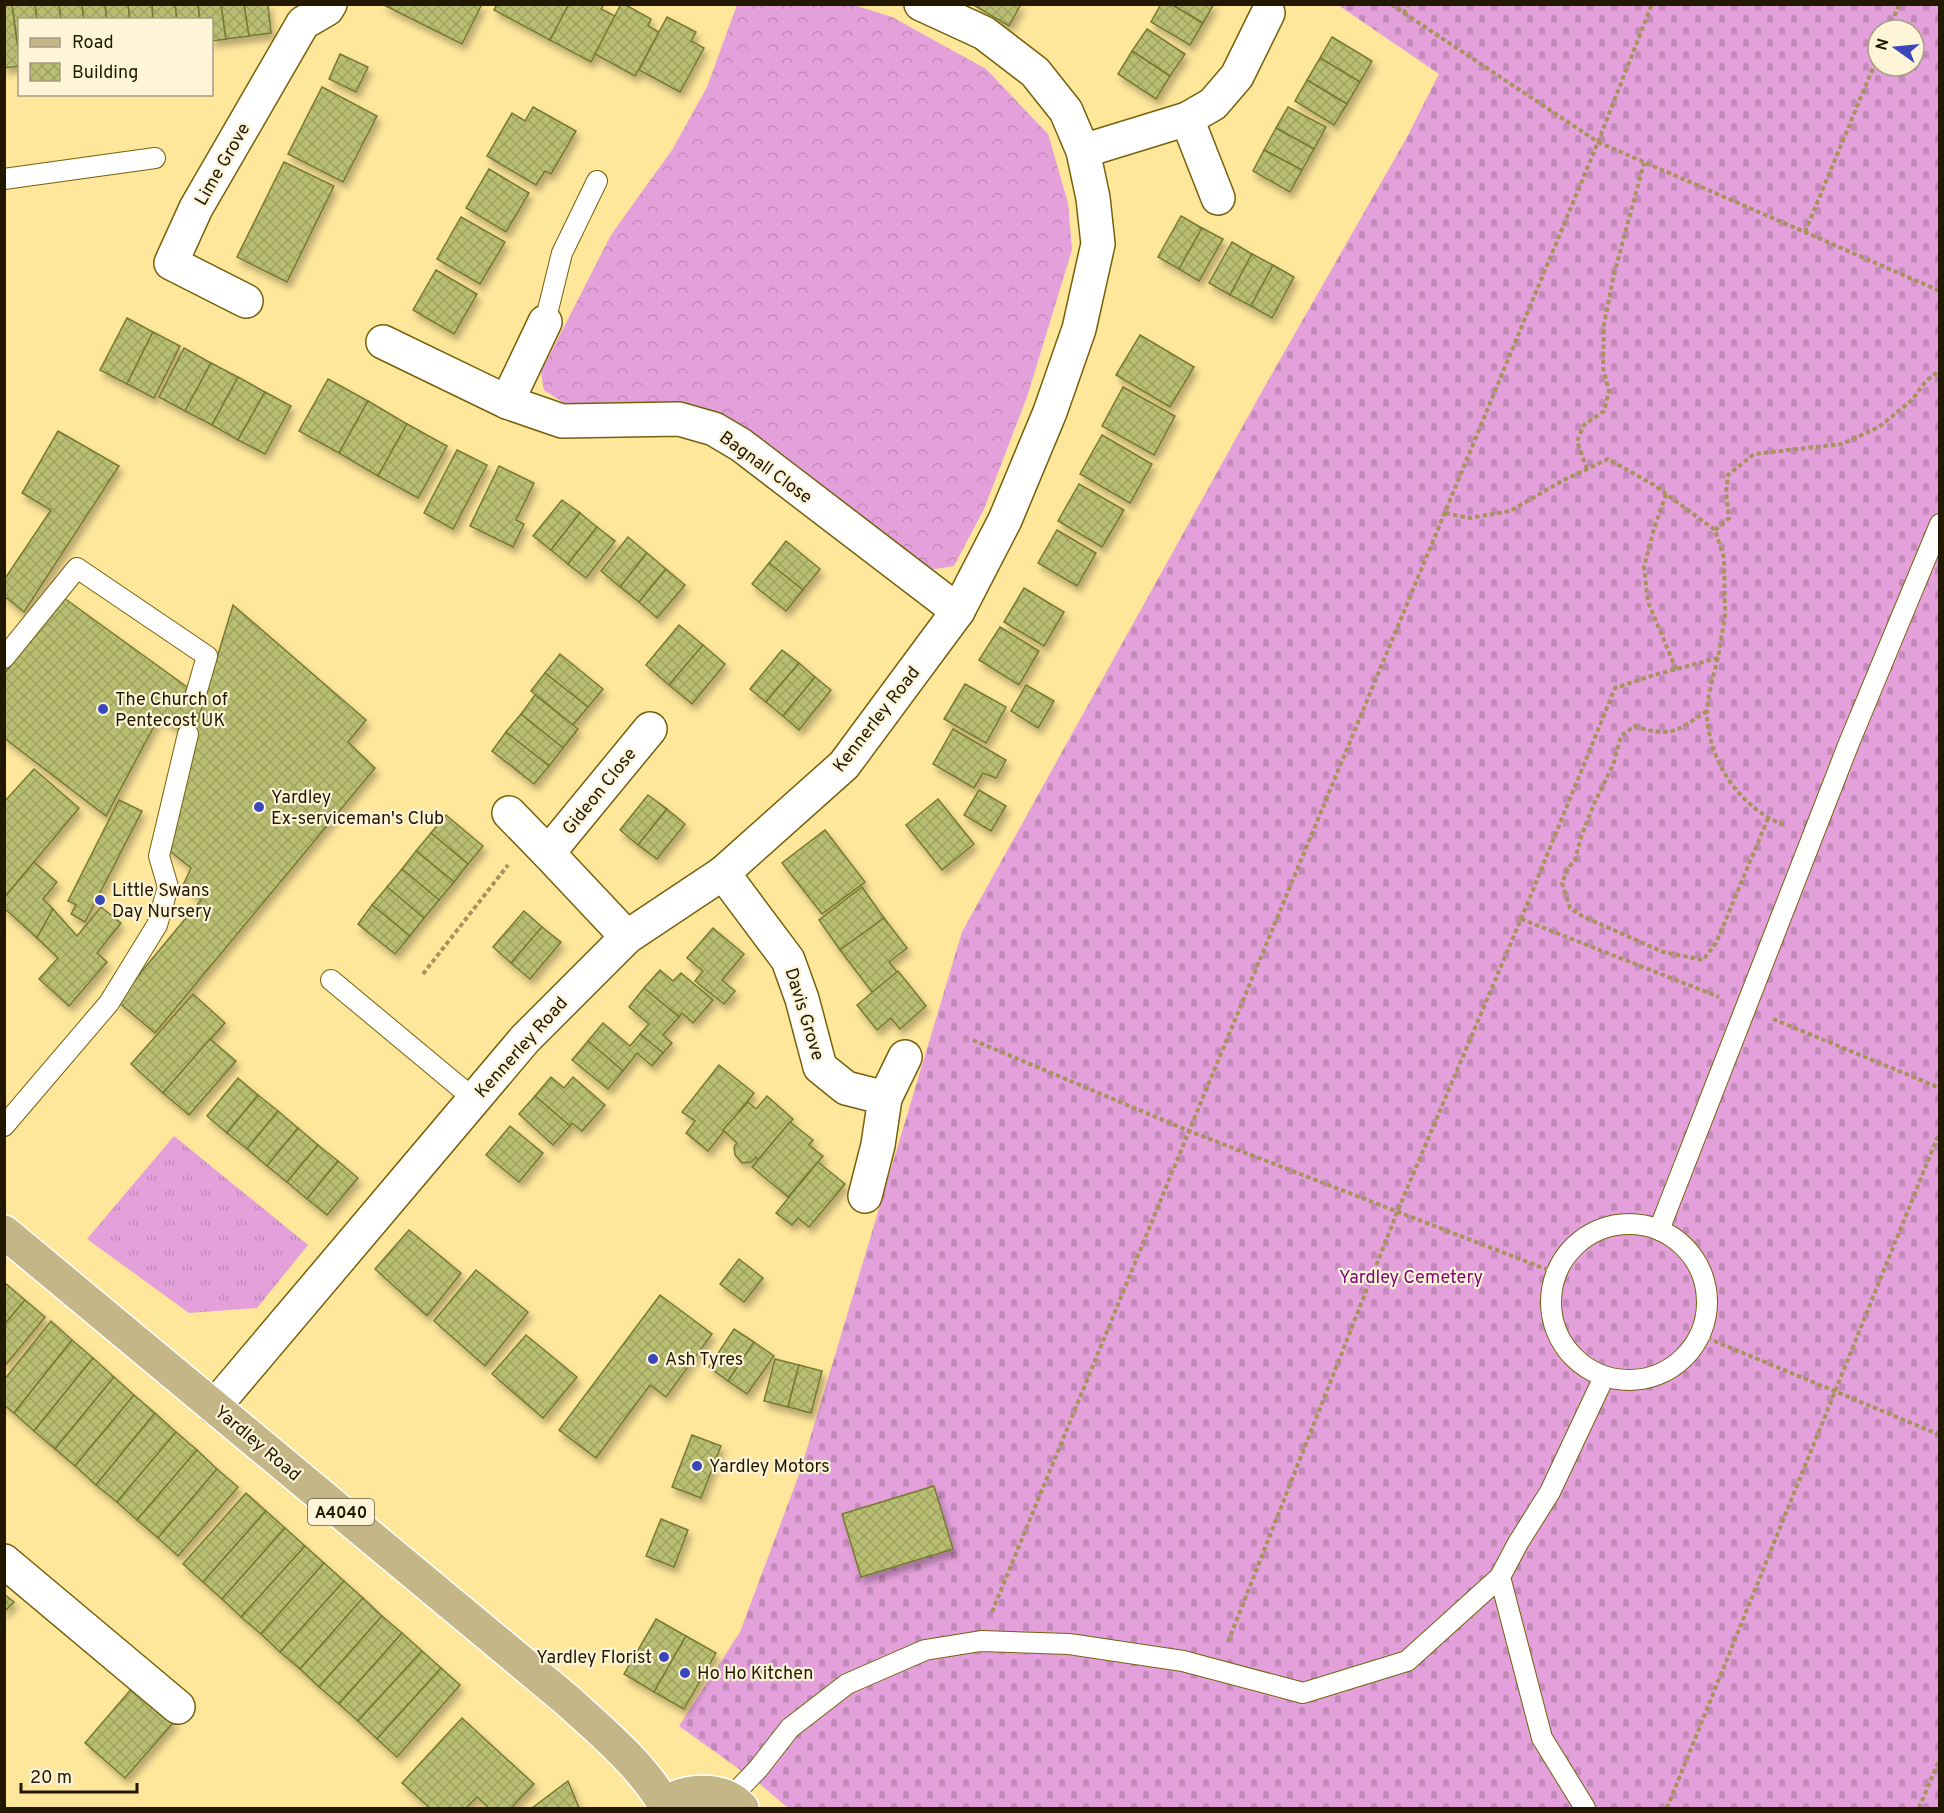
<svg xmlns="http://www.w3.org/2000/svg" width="1944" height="1813" font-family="Overpass,sans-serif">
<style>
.grass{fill:url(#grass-tufts)}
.forest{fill:url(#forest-crowns)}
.cemetery{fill:url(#cemetery-stones);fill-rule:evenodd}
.building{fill:url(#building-cross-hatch);stroke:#767a30;stroke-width:1.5;filter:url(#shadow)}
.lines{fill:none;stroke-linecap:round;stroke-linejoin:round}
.lane-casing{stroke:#76600c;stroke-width:22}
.street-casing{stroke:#76600c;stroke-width:36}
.primary-casing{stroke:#fff;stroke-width:36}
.path{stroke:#a6935d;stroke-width:4;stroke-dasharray:4.5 3;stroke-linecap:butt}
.lane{stroke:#fff;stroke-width:20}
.street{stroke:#fff;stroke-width:33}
.primary{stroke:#c4b687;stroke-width:33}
.poi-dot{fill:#3a47bb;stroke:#fef4d8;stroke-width:2}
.labels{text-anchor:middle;stroke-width:4.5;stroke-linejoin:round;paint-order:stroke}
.shield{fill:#fef4d8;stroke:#645a41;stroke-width:1.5}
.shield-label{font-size:16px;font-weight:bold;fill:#221800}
.street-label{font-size:18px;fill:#221800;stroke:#fef4d8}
.poi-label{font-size:18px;fill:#221800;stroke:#fef4d8;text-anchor:start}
.park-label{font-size:18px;fill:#810778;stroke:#fef4d8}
</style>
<defs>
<pattern id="grass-tufts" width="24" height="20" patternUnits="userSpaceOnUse" patternTransform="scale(1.5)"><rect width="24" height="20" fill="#e4a0da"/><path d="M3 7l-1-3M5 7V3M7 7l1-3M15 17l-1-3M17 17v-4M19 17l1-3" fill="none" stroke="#c389b9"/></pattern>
<pattern id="forest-crowns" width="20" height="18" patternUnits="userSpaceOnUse" patternTransform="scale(1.5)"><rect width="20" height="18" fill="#e4a0da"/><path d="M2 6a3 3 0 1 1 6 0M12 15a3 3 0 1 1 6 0" fill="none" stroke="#c389b9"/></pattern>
<pattern id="cemetery-stones" width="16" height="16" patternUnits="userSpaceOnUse" patternTransform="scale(1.5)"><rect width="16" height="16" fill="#e4a0da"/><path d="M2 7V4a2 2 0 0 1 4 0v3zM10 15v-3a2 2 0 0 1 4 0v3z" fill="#c389b9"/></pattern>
<pattern id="building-cross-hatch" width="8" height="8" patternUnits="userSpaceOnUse" patternTransform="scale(1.5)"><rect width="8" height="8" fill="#b9be73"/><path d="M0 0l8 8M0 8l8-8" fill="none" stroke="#9fa362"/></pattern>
<filter id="shadow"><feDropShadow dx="3.5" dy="6" stdDeviation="3" flood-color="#0004"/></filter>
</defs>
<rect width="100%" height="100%" fill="#fee69b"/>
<path class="grass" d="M174,1136L308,1245L257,1308L189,1313L87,1239Z"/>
<path class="forest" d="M737,5H854L892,17L986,69L1048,134L1068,203L1072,250L1027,397L984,509L954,566L928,570L727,416L673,404L570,407L544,390L541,372L611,235L672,150L707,87Z"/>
<path class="cemetery" d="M1338,5H1939V1808H788L760,1784L679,1726L740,1632L800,1472L962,932L1265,386L1406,139L1439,74ZM1878,30H1914V66H1878Z"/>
<g class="building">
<path d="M4,4H12L20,63V66L4,68Z"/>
<path d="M12,4H35L37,20H20V63Z"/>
<path d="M35,4H59L61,20H37Z"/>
<path d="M59,4H82L84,20H61Z"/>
<path d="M82,4H105L107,20H84Z"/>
<path d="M105,4H128L130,20H107Z"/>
<path d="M128,4H152L153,20H130Z"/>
<path d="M152,4H175L177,20H153Z"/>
<path d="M175,4H198L200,20H177Z"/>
<path d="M198,4H221L226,39L212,41V20H200Z"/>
<path d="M221,4H244L249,36L226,39Z"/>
<path d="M244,4H268L271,33L249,36Z"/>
<path d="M382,4H482L462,44Z"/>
<path d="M497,4H569L550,40L494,10Z"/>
<path d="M569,4H604L601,9L615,16L591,62L550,40Z"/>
<path d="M621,4H624L651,19L648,26L659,32L635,76L595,54Z"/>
<path d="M972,4H1021L1009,26Z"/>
<path d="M1161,4H1171L1203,23L1190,45L1151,22Z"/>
<path d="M1171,4H1214L1203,23Z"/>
<path d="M667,17L696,32L691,41L704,48L680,92L639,70Z"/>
<path d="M1147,29L1185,54L1170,76L1132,51Z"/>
<path d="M1332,37L1372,61L1360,82L1320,58Z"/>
<path d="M1132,51L1170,76L1156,99L1118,74Z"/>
<path d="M340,54L368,67L356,92L329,79Z"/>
<path d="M1320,58L1360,82L1347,104L1307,80Z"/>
<path d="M1307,80L1347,104L1334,125L1295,101Z"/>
<path d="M322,87L377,116L343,182L288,154Z"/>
<path d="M533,107L576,131L551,174L545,171L536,185L487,156L512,113L525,121Z"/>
<path d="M1288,107L1326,127L1314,149L1276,128Z"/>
<path d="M1276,128L1314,149L1302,170L1264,150Z"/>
<path d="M1264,150L1302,170L1290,192L1253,171Z"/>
<path d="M284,162L334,186L287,282L237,257Z"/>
<path d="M489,169L529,193L506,232L466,208Z"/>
<path d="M1181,216L1202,228L1179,269L1158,257Z"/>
<path d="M461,217L505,242L480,284L437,259Z"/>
<path d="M1202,228L1223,239L1199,281L1179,269Z"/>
<path d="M1232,242L1252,254L1230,295L1209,283Z"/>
<path d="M1252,254L1273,265L1251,306L1230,295Z"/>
<path d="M1273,265L1294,277L1272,318L1251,306Z"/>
<path d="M436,270L477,294L454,334L413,310Z"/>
<path d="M127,318L153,332L127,384L100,370Z"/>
<path d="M153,332L180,346L154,398L127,384Z"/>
<path d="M1140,335L1194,367L1170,407L1116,375Z"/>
<path d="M184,348L211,363L185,411L159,397Z"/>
<path d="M211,363L238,377L212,425L185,411Z"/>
<path d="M238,377L265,392L238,440L212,425Z"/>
<path d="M328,379L368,401L339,453L299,431Z"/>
<path d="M1123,387L1175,416L1154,455L1102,426Z"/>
<path d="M265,392L291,406L265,454L238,440Z"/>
<path d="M368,401L407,424L378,476L339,453Z"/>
<path d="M407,424L447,446L418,498L378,476Z"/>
<path d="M58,431L119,466L24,612L4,596V580L51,510L22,493Z"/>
<path d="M1102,435L1152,464L1130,503L1080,474Z"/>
<path d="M457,450L487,465L453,529L424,513Z"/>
<path d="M499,466L534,483L516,520L524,524L513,547L470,526Z"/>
<path d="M1079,484L1124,510L1102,547L1058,521Z"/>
<path d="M562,500L580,513L551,550L533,536Z"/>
<path d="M580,513L597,527L568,564L551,550Z"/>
<path d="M597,527L615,541L586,578L568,564Z"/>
<path d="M1057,530L1096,553L1077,586L1038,563Z"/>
<path d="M628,537L647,553L620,587L601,571Z"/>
<path d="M786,541L820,569L803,590L769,563Z"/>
<path d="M647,553L666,569L639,602L620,587Z"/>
<path d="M769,563L803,590L786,611L752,584Z"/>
<path d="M666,569L685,585L657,618L639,602Z"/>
<path d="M1024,588L1064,612L1044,646L1004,622Z"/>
<path d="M64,598L205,700L193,737L159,717L106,816L4,738V674Z"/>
<path d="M233,605L366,720L348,742L375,768L155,1033L117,1001L201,900L183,885L191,868L165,847L193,737Z"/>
<path d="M679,625L703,645L669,685L646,665Z"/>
<path d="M1000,627L1039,651L1019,685L979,660Z"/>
<path d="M703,645L725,664L692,704L669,685Z"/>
<path d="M782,650L799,663L766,702L750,689Z"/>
<path d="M560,654L603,689L588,707L545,673Z"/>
<path d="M799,663L815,677L783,716L766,702Z"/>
<path d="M545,673L588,707L573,725L531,691Z"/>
<path d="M815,677L831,690L799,730L783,716Z"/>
<path d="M965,684L1006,707L986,743L944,719Z"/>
<path d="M1026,685L1054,701L1038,728L1011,711Z"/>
<path d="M535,695L578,729L563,748L521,714Z"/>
<path d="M521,714L563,748L549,766L506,732Z"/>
<path d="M953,729L1006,760L996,778L983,773L974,788L933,764Z"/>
<path d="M506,732L549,766L534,784L492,751Z"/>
<path d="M34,769L79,808L4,898V802Z"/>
<path d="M979,790L1006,806L991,831L964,815Z"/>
<path d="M648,795L667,809L638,845L620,830Z"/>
<path d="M938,799L974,844L942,870L906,825Z"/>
<path d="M119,800L142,811L85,922L71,914L76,905L68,901Z"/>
<path d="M667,809L685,824L657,859L638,845Z"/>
<path d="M446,815L483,846L468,864L431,833Z"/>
<path d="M825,830L865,882L822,914L782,863Z"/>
<path d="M431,833L468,864L454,882L416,851Z"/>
<path d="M416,851L454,882L439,900L402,869Z"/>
<path d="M34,862L57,882L43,899L53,909L37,938L4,908V898Z"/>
<path d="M402,869L439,900L424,918L387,887Z"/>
<path d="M387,887L424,918L410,936L372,905Z"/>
<path d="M862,887L884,918L840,950L819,920Z"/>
<path d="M372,905L410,936L395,954L358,924Z"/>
<path d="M101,907L121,923L97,953L107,962L69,1006L39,979L58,958L37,938L53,909L77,936Z"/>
<path d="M524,911L542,927L511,963L493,947Z"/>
<path d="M884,918L907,948L889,962L898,973L872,992L840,950Z"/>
<path d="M542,927L561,942L530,979L511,963Z"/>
<path d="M713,928L744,954L722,980L735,991L724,1004L695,981L703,971L687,958Z"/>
<path d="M660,970L673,981L681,973L713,1000L693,1023L682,1013L679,1017L644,988Z"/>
<path d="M898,971L926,1006L900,1029L891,1018L877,1030L857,1005Z"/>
<path d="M644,988L679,1017L663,1035L672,1043L663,1053L640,1034L649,1024L629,1007Z"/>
<path d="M193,994L225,1023L163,1093L131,1064Z"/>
<path d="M603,1023L630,1046L640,1034L663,1053L652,1066L637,1053L623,1071L588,1041Z"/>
<path d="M210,1039L236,1061L189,1115L163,1093Z"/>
<path d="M588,1041L623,1071L608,1089L572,1060Z"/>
<path d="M719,1065L754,1093L708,1151L686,1133L695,1121L682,1112Z"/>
<path d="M551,1077L564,1088L573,1077L605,1105L582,1131L572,1123L570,1126L535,1096Z"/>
<path d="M238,1078L258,1095L227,1133L207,1116Z"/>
<path d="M258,1095L278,1111L247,1149L227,1133Z"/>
<path d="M535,1096L570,1126L553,1145L519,1114Z"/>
<path d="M767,1096L793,1119L758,1160L756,1157L751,1162L742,1163L735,1155L734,1147L737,1143L723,1130L748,1102L756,1109Z"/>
<path d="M278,1111L298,1128L267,1166L247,1149Z"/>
<path d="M790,1122L813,1140L809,1145L823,1156L788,1197L752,1167Z"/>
<path d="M510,1126L543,1153L519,1182L486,1155Z"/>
<path d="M298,1128L318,1145L287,1182L267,1166Z"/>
<path d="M318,1145L338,1161L307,1199L287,1182Z"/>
<path d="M338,1161L358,1178L327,1215L307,1199Z"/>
<path d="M818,1162L845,1184L809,1227L798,1218L792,1225L776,1213Z"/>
<path d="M409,1230L461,1273L427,1316L375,1269Z"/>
<path d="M739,1259L763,1278L744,1302L720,1284Z"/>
<path d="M476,1270L528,1312L485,1366L434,1321Z"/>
<path d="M5,1283L25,1300L4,1325V1284Z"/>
<path d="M660,1295L712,1334L666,1397L650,1385L596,1458L559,1430Z"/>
<path d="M25,1300L45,1317L4,1367V1325Z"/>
<path d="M51,1321L72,1340L14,1413L4,1405V1380Z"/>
<path d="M734,1329L754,1342L728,1381L709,1367Z"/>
<path d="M526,1335L577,1377L543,1418L492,1374Z"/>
<path d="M72,1340L93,1358L34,1431L14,1413Z"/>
<path d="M754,1342L774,1356L747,1394L728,1381Z"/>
<path d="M93,1358L114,1377L55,1449L34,1431Z"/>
<path d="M775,1359L799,1365L788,1407L764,1401Z"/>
<path d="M799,1365L822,1371L811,1413L788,1407Z"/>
<path d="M114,1377L134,1395L75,1466L55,1449Z"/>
<path d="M134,1395L155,1413L96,1485L75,1466Z"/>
<path d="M155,1413L176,1432L117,1502L96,1485Z"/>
<path d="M176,1432L197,1450L137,1520L117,1502Z"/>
<path d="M692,1435L721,1446L701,1498L672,1487Z"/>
<path d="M197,1450L217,1469L158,1538L137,1520Z"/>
<path d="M217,1469L238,1487L178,1556L158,1538Z"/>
<path d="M934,1486L953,1549L861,1577L842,1514Z"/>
<path d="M246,1493L266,1511L203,1582L183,1564Z"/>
<path d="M266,1511L285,1528L222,1599L203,1582Z"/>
<path d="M661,1519L688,1530L674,1567L646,1556Z"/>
<path d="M285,1528L305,1546L241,1617L222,1599Z"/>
<path d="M305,1546L324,1563L261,1634L241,1617Z"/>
<path d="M324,1563L344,1581L280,1652L261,1634Z"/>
<path d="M344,1581L363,1598L300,1669L280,1652Z"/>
<path d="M4,1594L14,1602L4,1612Z"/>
<path d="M363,1598L382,1616L319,1687L300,1669Z"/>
<path d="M382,1616L402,1633L339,1704L319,1687Z"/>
<path d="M656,1619L686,1636L654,1692L624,1674Z"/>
<path d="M402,1633L422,1651L358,1721L339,1704Z"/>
<path d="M686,1636L716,1653L684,1709L654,1692Z"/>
<path d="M422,1651L441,1668L377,1739L358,1721Z"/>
<path d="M441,1668L460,1685L397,1757L377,1739Z"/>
<path d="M133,1687L174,1722L125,1778L85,1743Z"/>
<path d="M462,1718L534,1784L511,1808H489L477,1797L466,1808H430L402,1783Z"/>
<path d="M568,1781L579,1808H532Z"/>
</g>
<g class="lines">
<g class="lane-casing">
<g id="lane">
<path d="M4,179L155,158"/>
<path d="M545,322L562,253L597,181"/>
<path d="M4,658L77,568L207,656L196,694"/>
<path d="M331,980L474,1099"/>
<path d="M4,1126L109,1003L157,925L168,887L159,856L188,734"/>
<circle cx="1629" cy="1302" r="78"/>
<path d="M1659,1230L1849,743L1940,524"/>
<path d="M1500,1577L1542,1738L1585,1808"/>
<path d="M730,1798L758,1769L790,1728L847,1684L925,1650L981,1641L1069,1644L1183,1661L1303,1693L1407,1661L1500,1577L1518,1543L1550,1492L1604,1377"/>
</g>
</g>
<g class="street-casing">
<g id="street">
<path d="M1187,119L1218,198"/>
<path d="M1083,151L1187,119L1213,104L1237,76L1268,13"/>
<path d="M246,301L171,263L196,208L303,23L327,9L330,4"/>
<path d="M383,342L507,402L562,421L679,419L714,429L741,445L958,611"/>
<path d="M507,402L545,322"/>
<path d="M509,813L548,853"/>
<path d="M723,873L788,960L802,999L820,1067L846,1088L885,1098L878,1145L865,1196"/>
<path d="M627,937L548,853L650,729"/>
<path d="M885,1098L905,1057"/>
<path d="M214,1407L525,1039L627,937L723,873L844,765L958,611L1005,520L1050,412L1079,329L1098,244L1093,198L1083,151L1066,111L1035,72L984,33L921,4"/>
<path d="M4,1561L178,1707"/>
</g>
</g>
<g class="primary-casing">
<g id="primary">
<path d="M4,1232L567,1700C602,1732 640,1763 665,1805"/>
<path d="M663,1808C676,1790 712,1788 731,1799C735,1801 739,1805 742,1808"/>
</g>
</g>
<g class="path">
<path d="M1391,4L1404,13L1408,4"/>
<path d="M1404,13L1598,142L1652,4"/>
<path d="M1889,30L1899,4"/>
<path d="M1805,232L1878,56"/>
<path d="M1587,469L1577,441L1584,425L1604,411L1609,391L1603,368L1604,324L1614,274L1644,163"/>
<path d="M1666,494L1653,532L1644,567L1648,602L1676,669"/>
<path d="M1715,530L1729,518L1726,493L1728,475L1754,454L1842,444L1879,427L1912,400L1926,381L1940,370"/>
<path d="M1718,658C1714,674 1707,697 1707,713C1708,761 1740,808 1784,825"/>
<path d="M1707,711C1675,732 1671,738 1634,726L1621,736L1613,765L1594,804L1581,837L1575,860L1568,868L1562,883L1570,908L1582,916L1663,952L1703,960L1716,943L1769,816"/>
<path d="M1521,919L1719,997"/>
<path d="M423,974L508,865"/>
<path d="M1773,1019L1940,1088"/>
<path d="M973,1040L1189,1131L1556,1273"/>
<path d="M1700,1335L1940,1435"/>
<path d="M992,1612L1189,1131L1598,142L1940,291"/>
<path d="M1228,1642L1398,1210L1521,919L1615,688L1654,675L1718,658L1725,616L1724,558L1715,530L1654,485L1608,459L1562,481L1510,511L1470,518L1444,513"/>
<path d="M1667,1808L1940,1131"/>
<path d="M1919,1808L1940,1758"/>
</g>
<use href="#lane" class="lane"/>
<use href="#street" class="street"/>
<use href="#primary" class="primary"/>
</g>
<g class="poi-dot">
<circle cx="103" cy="709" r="6"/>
<circle cx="259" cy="807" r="6"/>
<circle cx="100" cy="900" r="6"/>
<circle cx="653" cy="1359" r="6"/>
<circle cx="697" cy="1466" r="6"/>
<circle cx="664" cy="1657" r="6"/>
<circle cx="685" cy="1673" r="6"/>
</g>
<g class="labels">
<rect class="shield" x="308" y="1499" width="66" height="26" rx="4.5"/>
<g class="shield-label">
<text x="341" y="1518">A4040</text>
</g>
<g class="street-label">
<text transform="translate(222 164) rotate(-60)" y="6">Lime Grove</text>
<text transform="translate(766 467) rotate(36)" y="6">Bagnall Close</text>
<text transform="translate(876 719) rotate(-52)" y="6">Kennerley Road</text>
<text transform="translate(599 791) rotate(-51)" y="6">Gideon Close</text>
<text transform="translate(805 1014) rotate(73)" y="6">Davis Grove</text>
<text transform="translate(521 1047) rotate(-48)" y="6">Kennerley Road</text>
<text transform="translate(258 1443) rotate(40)" y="6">Yardley Road</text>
</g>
<g class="poi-label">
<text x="115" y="705">The Church of<tspan x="115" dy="21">Pentecost UK</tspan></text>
<text x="271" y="803">Yardley<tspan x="271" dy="21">Ex-serviceman's Club</tspan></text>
<text x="112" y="896">Little Swans<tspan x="112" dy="21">Day Nursery</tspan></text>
<text x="665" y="1365">Ash Tyres</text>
<text x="709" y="1472">Yardley Motors</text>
<text x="652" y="1663" text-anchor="end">Yardley Florist</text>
<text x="697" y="1679">Ho Ho Kitchen</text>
</g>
<g class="park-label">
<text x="1411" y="1283">Yardley Cemetery</text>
</g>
</g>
<rect width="1944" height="1813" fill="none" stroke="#221800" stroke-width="12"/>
<rect x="18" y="18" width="195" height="78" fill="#fef4d8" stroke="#a69c82" stroke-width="1.5"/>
<rect x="30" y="38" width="30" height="9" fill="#c4b687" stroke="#a69c82" stroke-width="1.5"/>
<text x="72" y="48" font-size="18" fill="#221800">Road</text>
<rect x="30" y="63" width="30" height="18" fill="url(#building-cross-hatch)" stroke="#a69c82" stroke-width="1.5"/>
<text x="72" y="78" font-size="18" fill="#221800">Building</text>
<g transform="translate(1896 48) rotate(285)"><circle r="28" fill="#fef4d8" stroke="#a69c82" stroke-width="1.5"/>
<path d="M0-4.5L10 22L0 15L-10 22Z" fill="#3a47bb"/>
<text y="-9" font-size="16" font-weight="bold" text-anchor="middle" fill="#221800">N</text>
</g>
<path d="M21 1783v9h116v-9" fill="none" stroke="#221800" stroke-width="3"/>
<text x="30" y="1783" font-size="18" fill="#221800" stroke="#fef4d8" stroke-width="4.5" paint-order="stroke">20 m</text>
</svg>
